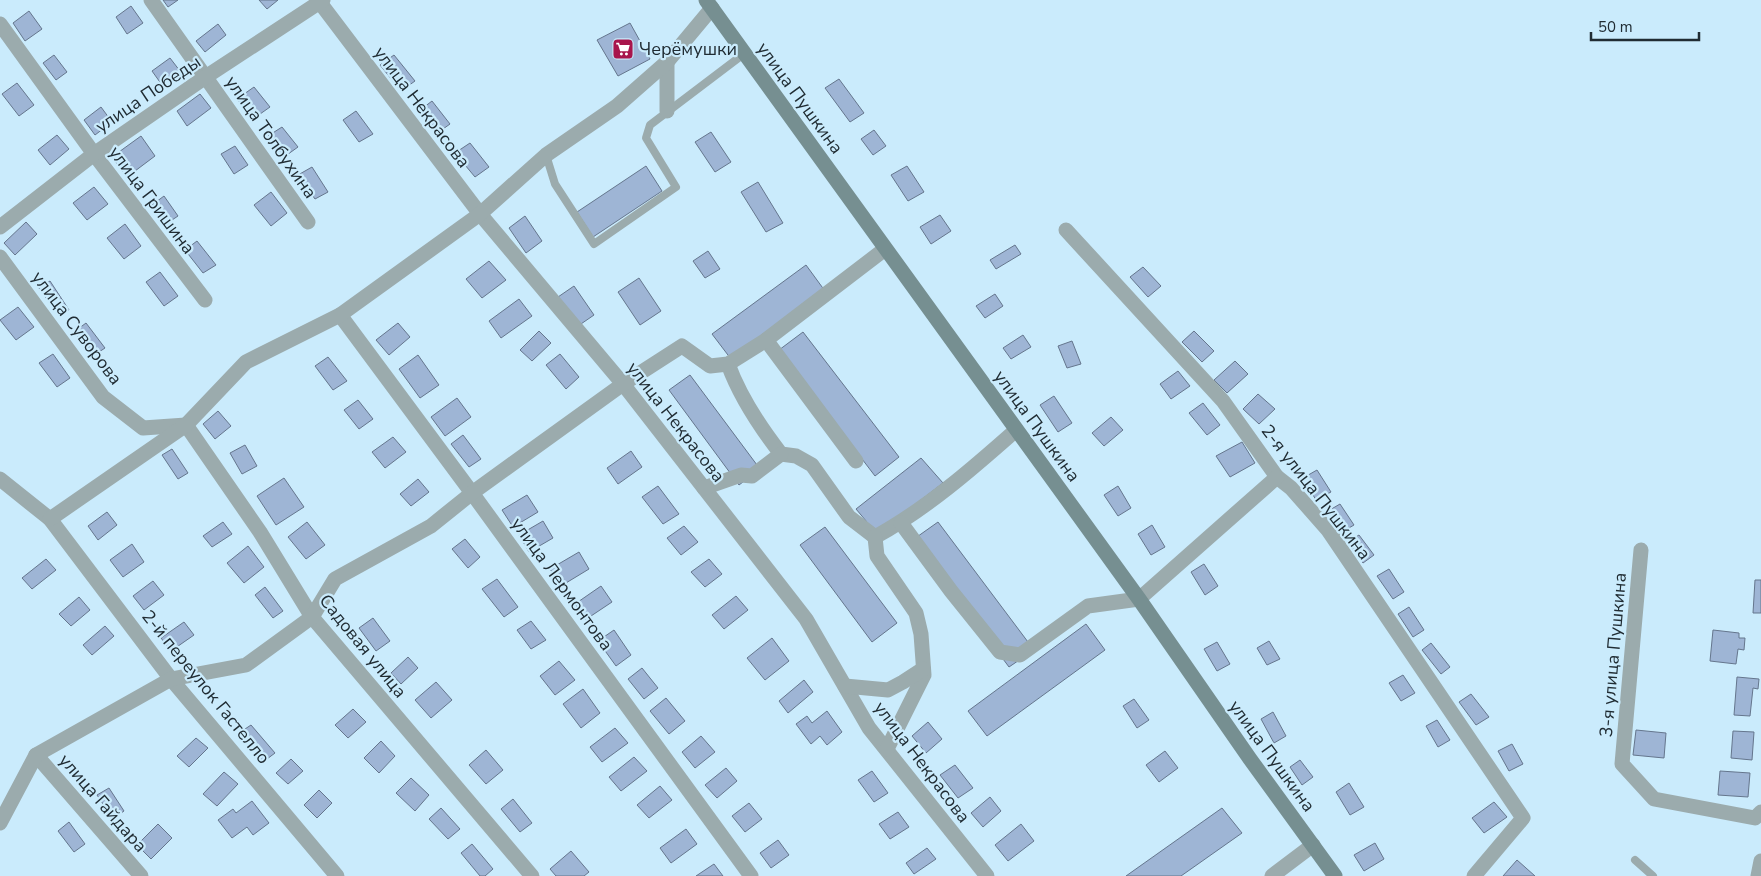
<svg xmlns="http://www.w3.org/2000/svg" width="1761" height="876" font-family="'Nunito Sans',sans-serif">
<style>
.building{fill:#9eb5d5;stroke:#65768d}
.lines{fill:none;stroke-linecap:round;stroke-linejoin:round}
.service{stroke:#9babad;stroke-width:8}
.minor{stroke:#9babad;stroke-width:15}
.secondary{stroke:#768f91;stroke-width:15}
.labels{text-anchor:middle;stroke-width:4.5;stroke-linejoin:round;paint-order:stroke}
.poi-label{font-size:18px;fill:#202c33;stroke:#caebfc;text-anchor:start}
.street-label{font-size:18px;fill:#202c33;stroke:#caebfc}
</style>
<rect width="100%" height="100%" fill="#caebfc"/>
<g class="building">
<path d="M163,0H178L168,7Z"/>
<path d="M259,0H278L267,9Z"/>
<path d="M131,6L143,23L127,34L116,17Z"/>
<path d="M29,11L42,29L25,41L13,23Z"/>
<path d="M630,23L650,59L618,76L597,40Z"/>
<path d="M218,24L226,35L205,52L196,41Z"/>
<path d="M54,55L67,72L56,80L43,63Z"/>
<path d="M394,55L415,81L401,91L380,65Z"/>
<path d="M170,58L180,71L162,85L152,71Z"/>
<path d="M839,79L864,113L850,122L825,88Z"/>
<path d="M17,83L34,105L19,116L2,94Z"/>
<path d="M254,87L270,107L253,119L237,99Z"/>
<path d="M200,94L211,108L187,126L177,111Z"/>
<path d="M432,101L450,124L436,134L419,111Z"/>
<path d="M101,107L112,122L95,135L84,120Z"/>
<path d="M356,111L373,134L359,142L343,120Z"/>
<path d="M282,127L298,147L284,157L268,136Z"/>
<path d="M874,130L886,146L873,155L861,139Z"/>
<path d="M711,132L731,162L715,172L695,142Z"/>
<path d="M57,135L69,149L50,165L38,150Z"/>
<path d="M141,136L155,156L127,177L112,157Z"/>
<path d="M470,143L489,167L475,177L455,153Z"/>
<path d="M235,146L248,165L234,174L221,154Z"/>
<path d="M646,166L662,191L593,237L577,212Z"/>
<path d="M907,166L924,192L908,201L891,175Z"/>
<path d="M312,167L328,192L315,199L298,175Z"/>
<path d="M758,182L783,223L766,232L741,192Z"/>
<path d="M94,187L108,204L87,220L73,203Z"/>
<path d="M271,192L287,213L271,226L254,205Z"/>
<path d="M164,196L178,216L166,224L152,205Z"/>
<path d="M940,215L951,231L931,244L920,227Z"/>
<path d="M525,216L542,241L526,253L509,228Z"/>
<path d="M26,222L37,234L15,255L4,243Z"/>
<path d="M125,224L141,246L124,259L107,238Z"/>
<path d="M197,241L216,265L203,273L185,250Z"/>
<path d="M1015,245L1021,254L996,269L990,260Z"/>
<path d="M708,251L720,269L705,278L693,261Z"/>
<path d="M489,261L506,280L482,298L466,279Z"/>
<path d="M806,265L825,291L731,359L712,334Z"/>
<path d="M1143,267L1161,286L1148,297L1130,277Z"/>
<path d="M160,272L178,296L164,306L146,282Z"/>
<path d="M639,278L661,311L640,325L618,292Z"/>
<path d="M50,281L69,310L59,316L39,288Z"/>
<path d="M574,286L594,315L578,326L558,297Z"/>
<path d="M995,294L1003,306L985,318L976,306Z"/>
<path d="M519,299L532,316L501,338L489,321Z"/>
<path d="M18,307L34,327L16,340L0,320Z"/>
<path d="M86,323L105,348L93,356L74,332Z"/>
<path d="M398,323L410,337L389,355L376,340Z"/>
<path d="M539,331L551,343L532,361L520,350Z"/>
<path d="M1194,331L1214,351L1202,362L1182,342Z"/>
<path d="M803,332L899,457L875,476L779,350Z"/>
<path d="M1023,335L1031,347L1011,359L1003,348Z"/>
<path d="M1072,341L1081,364L1067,368L1058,346Z"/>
<path d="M53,354L70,378L57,387L39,363Z"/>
<path d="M560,354L579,377L566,389L546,365Z"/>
<path d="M418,355L439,385L420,398L399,369Z"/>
<path d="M328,357L347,381L333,390L315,366Z"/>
<path d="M1235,361L1248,374L1227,393L1214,380Z"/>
<path d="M1178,371L1190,386L1171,399L1160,384Z"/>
<path d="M690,375L760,469L739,485L669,390Z"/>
<path d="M1258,394L1275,409L1259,424L1243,409Z"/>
<path d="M1054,396L1072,423L1058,432L1040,405Z"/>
<path d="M457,398L471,417L445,436L431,417Z"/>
<path d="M358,400L373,419L359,429L344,410Z"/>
<path d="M1203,403L1220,425L1207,435L1189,413Z"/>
<path d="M218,411L231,426L215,439L203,424Z"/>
<path d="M1111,417L1123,430L1104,446L1092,433Z"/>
<path d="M463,435L481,459L469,467L451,444Z"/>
<path d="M393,437L406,452L385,468L372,452Z"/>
<path d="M1242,442L1255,463L1230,477L1216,456Z"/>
<path d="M245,445L257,466L242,474L230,453Z"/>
<path d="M172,449L188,473L178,479L162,455Z"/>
<path d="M631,451L642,467L618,484L607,468Z"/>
<path d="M921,458L943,483L877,534L856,509Z"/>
<path d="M1317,470L1331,492L1316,500L1303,478Z"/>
<path d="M284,478L304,507L276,525L257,496Z"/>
<path d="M418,479L429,492L411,506L400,494Z"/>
<path d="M658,486L679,514L663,524L642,497Z"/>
<path d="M1118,486L1131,508L1118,516L1104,495Z"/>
<path d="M527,495L538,512L513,527L502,510Z"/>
<path d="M1340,504L1354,525L1342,532L1328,511Z"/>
<path d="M107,512L117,525L98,540L88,526Z"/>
<path d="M543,521L553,538L529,552L519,535Z"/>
<path d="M223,522L232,534L212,547L203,536Z"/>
<path d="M307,522L325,545L306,559L288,537Z"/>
<path d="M938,522L1034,650L1009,667L914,539Z"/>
<path d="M1152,525L1165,547L1151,555L1138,534Z"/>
<path d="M684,526L698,542L681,555L667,538Z"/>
<path d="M825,527L897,623L872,642L800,545Z"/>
<path d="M1359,535L1374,555L1363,563L1348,542Z"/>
<path d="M465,539L480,557L468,568L452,549Z"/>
<path d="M132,544L144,562L123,577L110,560Z"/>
<path d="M248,546L264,567L244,583L227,563Z"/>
<path d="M579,552L589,569L561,586L550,569Z"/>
<path d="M46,559L56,570L32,589L22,578Z"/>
<path d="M709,559L722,574L705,587L691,572Z"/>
<path d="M1204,564L1218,586L1205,595L1191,572Z"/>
<path d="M1389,569L1404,592L1393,599L1377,576Z"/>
<path d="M497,579L518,607L504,617L482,589Z"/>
<path d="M1755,580H1761V613H1753Z"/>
<path d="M153,581L164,595L144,610L133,596Z"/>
<path d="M601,586L612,602L585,620L575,604Z"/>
<path d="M265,587L283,611L273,618L255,595Z"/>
<path d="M736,596L748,610L724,629L712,615Z"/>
<path d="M79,597L90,610L71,626L59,614Z"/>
<path d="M1409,607L1424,630L1413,637L1398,614Z"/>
<path d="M373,618L390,641L376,651L359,628Z"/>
<path d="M531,621L546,640L531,649L517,630Z"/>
<path d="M184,622L194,635L171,651L161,638Z"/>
<path d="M1086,624L1105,650L987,736L968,711Z"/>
<path d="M105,626L114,636L92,655L83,645Z"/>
<path d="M614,630L631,655L616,666L598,641Z"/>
<path d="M1713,630L1739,633V638H1745L1744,650L1738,649L1736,664L1710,661Z"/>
<path d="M772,638L789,661L765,680L747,658Z"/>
<path d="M1269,641L1280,659L1267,665L1257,648Z"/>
<path d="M1217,642L1230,664L1217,671L1204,649Z"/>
<path d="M1431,643L1450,667L1441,674L1422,650Z"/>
<path d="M408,657L418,668L401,684L391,673Z"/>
<path d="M559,661L575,680L555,695L540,676Z"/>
<path d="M642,668L658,688L644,699L628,679Z"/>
<path d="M1403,675L1415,693L1401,701L1389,683Z"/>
<path d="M1737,677L1759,679L1758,689L1753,688L1750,716L1734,715Z"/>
<path d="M804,680L813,692L788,713L779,701Z"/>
<path d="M436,682L452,700L431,718L415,700Z"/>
<path d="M583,689L600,713L581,728L563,704Z"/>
<path d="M1471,694L1489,717L1476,725L1459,702Z"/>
<path d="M666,698L685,721L669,734L650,711Z"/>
<path d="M1134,699L1149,720L1137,728L1123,706Z"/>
<path d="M353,709L366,722L348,738L335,725Z"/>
<path d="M827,711L842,732L827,745L820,736L811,744L796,724L807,716L812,723Z"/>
<path d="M1273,712L1286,736L1274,743L1261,719Z"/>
<path d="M1437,720L1450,740L1438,747L1426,726Z"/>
<path d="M928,722L942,739L926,753L912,736Z"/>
<path d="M251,725L275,753L263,762L239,733Z"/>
<path d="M615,728L628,743L602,762L590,747Z"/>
<path d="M1636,730L1666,733L1664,758L1633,755Z"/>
<path d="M1733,731L1754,732L1752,760L1731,758Z"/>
<path d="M701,736L715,752L695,768L682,752Z"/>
<path d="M196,738L208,748L189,767L177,756Z"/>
<path d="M381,741L395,756L379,773L364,758Z"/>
<path d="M1512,744L1523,764L1509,771L1498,751Z"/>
<path d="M486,750L503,770L486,784L469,765Z"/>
<path d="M1165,751L1178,768L1159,782L1146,765Z"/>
<path d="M634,757L647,771L621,791L609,777Z"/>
<path d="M291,759L303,771L288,784L276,773Z"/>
<path d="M1300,760L1313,777L1302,785L1290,767Z"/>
<path d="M955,765L973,788L958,798L940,775Z"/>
<path d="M726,768L737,781L717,798L705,785Z"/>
<path d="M872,771L888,793L874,802L858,780Z"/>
<path d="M1720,771L1750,773L1748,797L1718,795Z"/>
<path d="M224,772L238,784L217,806L203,794Z"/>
<path d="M411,778L429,795L415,811L396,793Z"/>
<path d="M1349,783L1364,807L1350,815L1336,792Z"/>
<path d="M660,786L672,800L649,818L637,805Z"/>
<path d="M109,788L124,811L113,819L97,795Z"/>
<path d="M319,790L332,803L317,818L304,805Z"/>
<path d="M990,797L1001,811L983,827L971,813Z"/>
<path d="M513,799L532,823L520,832L501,809Z"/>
<path d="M252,801L269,823L253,835L247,827L232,838L218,820L233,809L236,813Z"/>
<path d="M1494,802L1507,817L1484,833L1472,818Z"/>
<path d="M749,803L762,819L745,832L732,816Z"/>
<path d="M441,808L460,829L448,839L429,819Z"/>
<path d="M1222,808L1242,833L1181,876H1126Z"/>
<path d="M898,812L909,827L890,839L879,824Z"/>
<path d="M69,822L85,844L74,852L58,831Z"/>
<path d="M158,824L172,838L151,859L137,845Z"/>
<path d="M1021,824L1034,841L1008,861L995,845Z"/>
<path d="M686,829L697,844L671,863L660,848Z"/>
<path d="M778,840L789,855L771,868L760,853Z"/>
<path d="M1375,843L1384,859L1364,871L1354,855Z"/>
<path d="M472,844L493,869L485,876H480L461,853Z"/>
<path d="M927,848L936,859L914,874L906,863Z"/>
<path d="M571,851L589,872L584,876H556L550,869Z"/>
<path d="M1517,860L1535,876H1503Z"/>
<path d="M714,864L723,876H696Z"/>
</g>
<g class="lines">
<g class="service">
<path d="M546,155L555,184L594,244L676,187L646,138L650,125L745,53"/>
<path d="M1635,860L1653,876"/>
</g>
<g class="minor">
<path d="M151,0L308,222"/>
<path d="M318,0L480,214L623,384L806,619L869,728L987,876"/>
<path d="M0,24L94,154L205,300"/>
<path d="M667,62V111"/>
<path d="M0,227L94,154L207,76L323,0"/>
<path d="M1066,230L1223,401L1277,477L1291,488L1328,530L1523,818L1474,876"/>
<path d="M0,257L103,397L143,428L186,425L260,532L312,617L532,876"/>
<path d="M340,315L472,493L751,876"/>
<path d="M766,340L856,461"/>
<path d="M728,364C740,397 760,427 781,454L796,456L812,465L849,517L875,537C926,509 972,469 1016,430"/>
<path d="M0,479L50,519L171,679L337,876"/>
<path d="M704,488L741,475L752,476L781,454"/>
<path d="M50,519L186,425L246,362L340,315L480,214L546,155L617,106L667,62L712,8"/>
<path d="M901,523L951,591L1000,652L1020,655L1088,606L1139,599L1277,477"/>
<path d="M875,537L877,556L916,613L921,634L924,675L887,749"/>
<path d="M1641,550L1622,764L1654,799L1755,818L1761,812"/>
<path d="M845,686L888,690L903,682L923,669"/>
<path d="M36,755L141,876"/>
<path d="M0,823L36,755L171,679L246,665L312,617L335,579L431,526L472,493L623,384L682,346L710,366L728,364L766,340L885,249"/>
<path d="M1272,876L1313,845"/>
<path d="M1758,876L1761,861"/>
</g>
<path class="secondary" d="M706,0L1139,599L1250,759L1335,876"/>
</g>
<defs>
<g id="supermarket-square" transform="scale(1.125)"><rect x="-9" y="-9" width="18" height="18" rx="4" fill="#a8154c" stroke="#caebfc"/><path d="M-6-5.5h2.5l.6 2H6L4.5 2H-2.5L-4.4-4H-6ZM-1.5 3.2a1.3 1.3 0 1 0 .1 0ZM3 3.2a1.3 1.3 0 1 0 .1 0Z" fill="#fff"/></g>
</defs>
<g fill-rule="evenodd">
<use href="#supermarket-square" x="623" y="49"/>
</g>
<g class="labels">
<g class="poi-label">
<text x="639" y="55">Черёмушки</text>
</g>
<g class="street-label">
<text transform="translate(148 94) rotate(-34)" y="6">улица Победы</text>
<text transform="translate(800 98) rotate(54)" y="6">улица Пушкина</text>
<text transform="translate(422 107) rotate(53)" y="6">улица Некрасова</text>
<text transform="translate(271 137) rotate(55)" y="6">улица Толбухина</text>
<text transform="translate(152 200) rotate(53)" y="6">улица Гришина</text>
<text transform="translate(77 328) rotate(53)" y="6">улица Суворова</text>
<text transform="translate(676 422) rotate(52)" y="6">улица Некрасова</text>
<text transform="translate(1037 426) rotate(54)" y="6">улица Пушкина</text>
<text transform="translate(1316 492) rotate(52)" y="6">2-я улица Пушкина</text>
<text transform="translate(562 584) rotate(54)" y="6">улица Лермонтова</text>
<text transform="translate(363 646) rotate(51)" y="6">Садовая улица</text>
<text transform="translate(1613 655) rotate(-85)" y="6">3-я улица Пушкина</text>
<text transform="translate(206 687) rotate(51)" y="6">2-й переулок Гастелло</text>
<text transform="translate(1272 756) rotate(54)" y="6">улица Пушкина</text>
<text transform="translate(922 762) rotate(53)" y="6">улица Некрасова</text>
<text transform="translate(103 803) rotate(49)" y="6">улица Гайдара</text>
</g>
</g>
<path d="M1591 32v8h108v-8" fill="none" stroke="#202c33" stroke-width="2.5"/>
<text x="1598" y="32" font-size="15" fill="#202c33" stroke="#caebfc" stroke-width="4" paint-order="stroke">50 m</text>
</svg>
